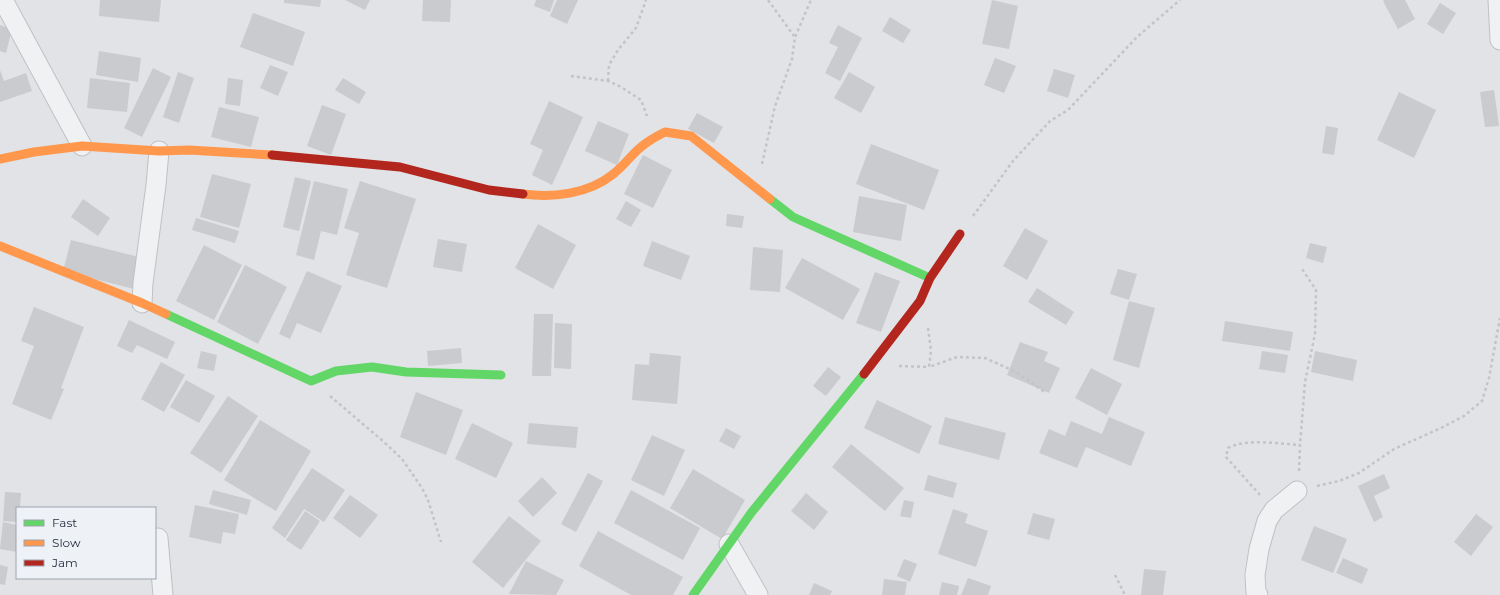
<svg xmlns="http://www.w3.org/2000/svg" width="1500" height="595" font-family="Montserrat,sans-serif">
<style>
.building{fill:#c9cbce}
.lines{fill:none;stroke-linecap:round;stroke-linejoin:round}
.street-casing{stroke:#bfc1c4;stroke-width:21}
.path{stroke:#c3c4c9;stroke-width:2.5;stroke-dasharray:3 3;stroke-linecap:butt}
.street{stroke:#f0f1f3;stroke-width:19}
.fast{stroke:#63d668;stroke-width:9}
.slow{stroke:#ff974d;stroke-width:9}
.jam{stroke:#b3261e;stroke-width:9}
</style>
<rect width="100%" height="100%" fill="#e1e3e6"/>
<g class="building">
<path d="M100,0H161L159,22L99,16Z"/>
<path d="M284,0H321L320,7L284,3Z"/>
<path d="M345,0H370L365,10Z"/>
<path d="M423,0H451L450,22L422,21Z"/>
<path d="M536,0H554L550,12L534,6Z"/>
<path d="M557,0H578L567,24L550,16Z"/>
<path d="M992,0L1018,6L1009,49L982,44Z"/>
<path d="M1384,0H1405L1415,19L1398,29L1383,1Z"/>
<path d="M1440,3L1456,13L1443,34L1427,24Z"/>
<path d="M253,13L305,32L293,66L240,47Z"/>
<path d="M890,17L911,30L903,43L882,31Z"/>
<path d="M0,25L12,29L6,53L0,51Z"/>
<path d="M838,25L862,38L840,81L825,73L838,47L829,43Z"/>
<path d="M99,51L141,58L138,82L96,75Z"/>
<path d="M995,58L1016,66L1004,93L984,85Z"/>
<path d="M270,65L288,72L278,96L260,88Z"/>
<path d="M153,68L171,77L142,137L124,128Z"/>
<path d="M1054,69L1075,75L1068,98L1047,91Z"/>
<path d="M0,70L4,81L26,73L32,91L0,102Z"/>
<path d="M178,72L194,78L179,123L163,117Z"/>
<path d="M849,72L875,87L861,113L834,98Z"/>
<path d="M90,78L130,83L127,112L87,108Z"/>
<path d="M228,78L243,80L240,106L225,104Z"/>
<path d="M343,78L366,92L359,104L335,90Z"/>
<path d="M1494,90L1499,126L1485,127L1480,92Z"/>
<path d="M1399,92L1436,110L1414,158L1377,140Z"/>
<path d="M549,101L583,117L552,185L532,175L543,150L530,144Z"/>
<path d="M322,105L346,114L331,155L307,146Z"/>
<path d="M219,107L259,117L251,147L211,137Z"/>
<path d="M697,113L723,127L714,143L688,129Z"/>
<path d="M598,121L629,134L617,165L585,151Z"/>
<path d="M1326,126L1338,128L1334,155L1322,153Z"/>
<path d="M871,144L939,170L924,210L856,184Z"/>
<path d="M643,155L672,170L653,208L624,194Z"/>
<path d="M212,174L251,184L239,228L200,217Z"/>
<path d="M295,177L311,181L299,231L283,227Z"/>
<path d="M314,181L348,189L337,235L321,231L314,260L296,255Z"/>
<path d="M360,181L416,199L387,288L346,275L359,233L344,228Z"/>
<path d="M859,196L907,205L901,241L853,232Z"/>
<path d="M83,199L110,218L98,236L71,217Z"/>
<path d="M626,201L641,210L631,227L616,219Z"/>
<path d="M727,214L744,216L742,228L726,226Z"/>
<path d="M196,218L239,231L235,243L192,230Z"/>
<path d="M538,224L576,245L553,289L515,268Z"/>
<path d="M1025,228L1048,241L1027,280L1003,266Z"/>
<path d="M438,239L467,244L462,272L433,267Z"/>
<path d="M71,240L143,258L134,289L63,271Z"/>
<path d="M652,241L690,256L681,280L643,266Z"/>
<path d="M1310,243L1327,247L1323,263L1306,258Z"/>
<path d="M204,245L242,265L214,320L176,301Z"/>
<path d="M753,247L783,250L780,292L750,290Z"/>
<path d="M802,258L860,289L843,320L785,288Z"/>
<path d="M245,265L287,287L258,344L217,322Z"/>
<path d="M1118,269L1137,274L1129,300L1110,294Z"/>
<path d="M307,271L342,286L321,333L297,323L290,339L279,334Z"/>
<path d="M875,272L900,281L881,332L856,323Z"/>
<path d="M1037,288L1074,312L1066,325L1028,302Z"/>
<path d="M1129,301L1155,308L1139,368L1113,360Z"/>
<path d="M34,307L84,327L61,388L64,389L51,420L12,404L34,346L21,341Z"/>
<path d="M534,314H553L551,376H532Z"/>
<path d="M129,320L175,342L167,359L137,345L132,353L117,346Z"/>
<path d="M1225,321L1293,332L1290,351L1222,341Z"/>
<path d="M555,323L572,324L571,369L554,368Z"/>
<path d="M1020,342L1048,352L1044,361L1060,368L1049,393L1007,375Z"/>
<path d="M461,348L462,363L428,366L427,351Z"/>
<path d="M201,351L217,355L214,371L197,368Z"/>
<path d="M1262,351L1288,355L1285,373L1259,369Z"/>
<path d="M1315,351L1357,360L1353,381L1311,372Z"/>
<path d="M650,353L681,356L677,404L632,400L635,364L649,365Z"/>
<path d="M161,362L185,375L164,412L141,399Z"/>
<path d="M828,367L841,377L826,396L813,386Z"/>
<path d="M1091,368L1122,384L1107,415L1075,398Z"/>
<path d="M186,380L215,396L199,423L170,407Z"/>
<path d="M416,392L463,410L446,455L400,437Z"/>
<path d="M228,396L258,416L221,473L190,453Z"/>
<path d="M877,400L932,426L919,454L864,428Z"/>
<path d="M945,417L1006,433L999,460L938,444Z"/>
<path d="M1109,417L1145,432L1131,466L1086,447L1077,468L1039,453L1049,429L1065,436L1071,421L1102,434Z"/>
<path d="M260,420L311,451L276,511L224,480Z"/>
<path d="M472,423L513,443L496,478L455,459Z"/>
<path d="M529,423L578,427L576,448L527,444Z"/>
<path d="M726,428L741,436L734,449L719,441Z"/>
<path d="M652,435L685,450L664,496L631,480Z"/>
<path d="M851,444L904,488L885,511L832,467Z"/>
<path d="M312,468L345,490L324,522L304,509L285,538L272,528Z"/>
<path d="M693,469L745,500L722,539L670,508Z"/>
<path d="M588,473L603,481L576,532L561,524Z"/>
<path d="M1384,474L1390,488L1374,496L1383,517L1374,522L1358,486Z"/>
<path d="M928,475L957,483L953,498L924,490Z"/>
<path d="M542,477L557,493L533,517L518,501Z"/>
<path d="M213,490L251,500L247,515L209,504Z"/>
<path d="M631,490L700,528L683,560L614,523Z"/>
<path d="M5,492L21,493L20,508H17V522L3,521Z"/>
<path d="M806,493L828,512L814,530L791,511Z"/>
<path d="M350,495L378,515L360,538L333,518Z"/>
<path d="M904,500L914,502L911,518L900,516Z"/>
<path d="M195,505L239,514L235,534L223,532L221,544L189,537Z"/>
<path d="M953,509L968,514L965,523L988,531L976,567L938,554Z"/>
<path d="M305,511L320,521L301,550L286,540Z"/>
<path d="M1033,513L1055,519L1049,540L1027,534Z"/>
<path d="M1476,514L1493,527L1471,556L1454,542Z"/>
<path d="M509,516L541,541L503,588L472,562Z"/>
<path d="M3,522L17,525V552L0,549Z"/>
<path d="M1314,526L1347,539L1333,573L1301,560Z"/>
<path d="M598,531L683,577L673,595H631L579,566Z"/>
<path d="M1343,558L1368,569L1362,584L1336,573Z"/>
<path d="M904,559L917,564L910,582L897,576Z"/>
<path d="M526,561L564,580L556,595L509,594Z"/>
<path d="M0,565L8,567L5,585L0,584Z"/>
<path d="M1144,569L1166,571L1163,595H1141Z"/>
<path d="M968,578L991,586L988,595H961Z"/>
<path d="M884,579L907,582L905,595H882Z"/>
<path d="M942,582L959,586L957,595H939Z"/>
<path d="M814,583L832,591L830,595H809Z"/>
</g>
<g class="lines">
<g class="street-casing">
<g id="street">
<path d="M3,0L82,146"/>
<path d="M1498,0L1500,40"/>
<path d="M142,303L143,283L156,185L159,151"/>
<path d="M158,538L163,595"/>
<path d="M729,544L758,595"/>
<path d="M1258,595L1256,593L1255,575L1259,549L1267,521L1274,510L1297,491"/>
</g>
</g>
<g class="path">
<path d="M768,0L794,36"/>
<path d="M571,76L608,81L621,87L641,100L647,116"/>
<path d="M608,81L609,65L618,50L636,28L646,0"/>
<path d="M762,164L775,106L792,59L795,37L811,0"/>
<path d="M973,216L1013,161L1050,121L1068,110L1137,37L1180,0"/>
<path d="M928,328L931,351L929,367L957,357L985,358L1016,372L1046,393"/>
<path d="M899,366L929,367"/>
<path d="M330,396L384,442L402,459L422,488L428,500L441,542"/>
<path d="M1299,471L1300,445L1305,382L1315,334L1316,290L1302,269"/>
<path d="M1317,486L1339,481L1359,473L1394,449L1441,428L1464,416L1482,401L1489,378L1500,318"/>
<path d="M1260,495L1226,457L1228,448C1246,438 1279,444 1300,445"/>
<path d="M1115,575L1125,595"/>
</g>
<use href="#street" class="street"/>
<g class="fast">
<path d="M770,199L793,217L930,278"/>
<path d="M166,314L311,381L336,371L372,367L406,372L501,375"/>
<path d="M693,595L751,513L864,374"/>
</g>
<g class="slow">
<path d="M0,159L34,152L82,146L159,151L189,150L272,155"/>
<path d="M523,194C553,198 588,194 612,175C623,167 631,155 641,147C648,141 657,136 665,132L691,136L770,199"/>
<path d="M0,246L142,303L166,314"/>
</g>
<g class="jam">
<path d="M272,155L400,167L489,190L523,194"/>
<path d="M864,374L920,301L930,278L960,234"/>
</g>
</g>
<rect x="16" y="507" width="140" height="72" fill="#eef1f6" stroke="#9ea3ad"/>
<rect x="24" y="520" width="20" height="6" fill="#63d668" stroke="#9ea3ad"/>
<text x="52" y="527" font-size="12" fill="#272f40">Fast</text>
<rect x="24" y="540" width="20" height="6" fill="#ff974d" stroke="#9ea3ad"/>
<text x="52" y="547" font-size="12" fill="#272f40">Slow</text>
<rect x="24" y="560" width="20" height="6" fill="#b3261e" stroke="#9ea3ad"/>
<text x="52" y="567" font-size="12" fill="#272f40">Jam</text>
</svg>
